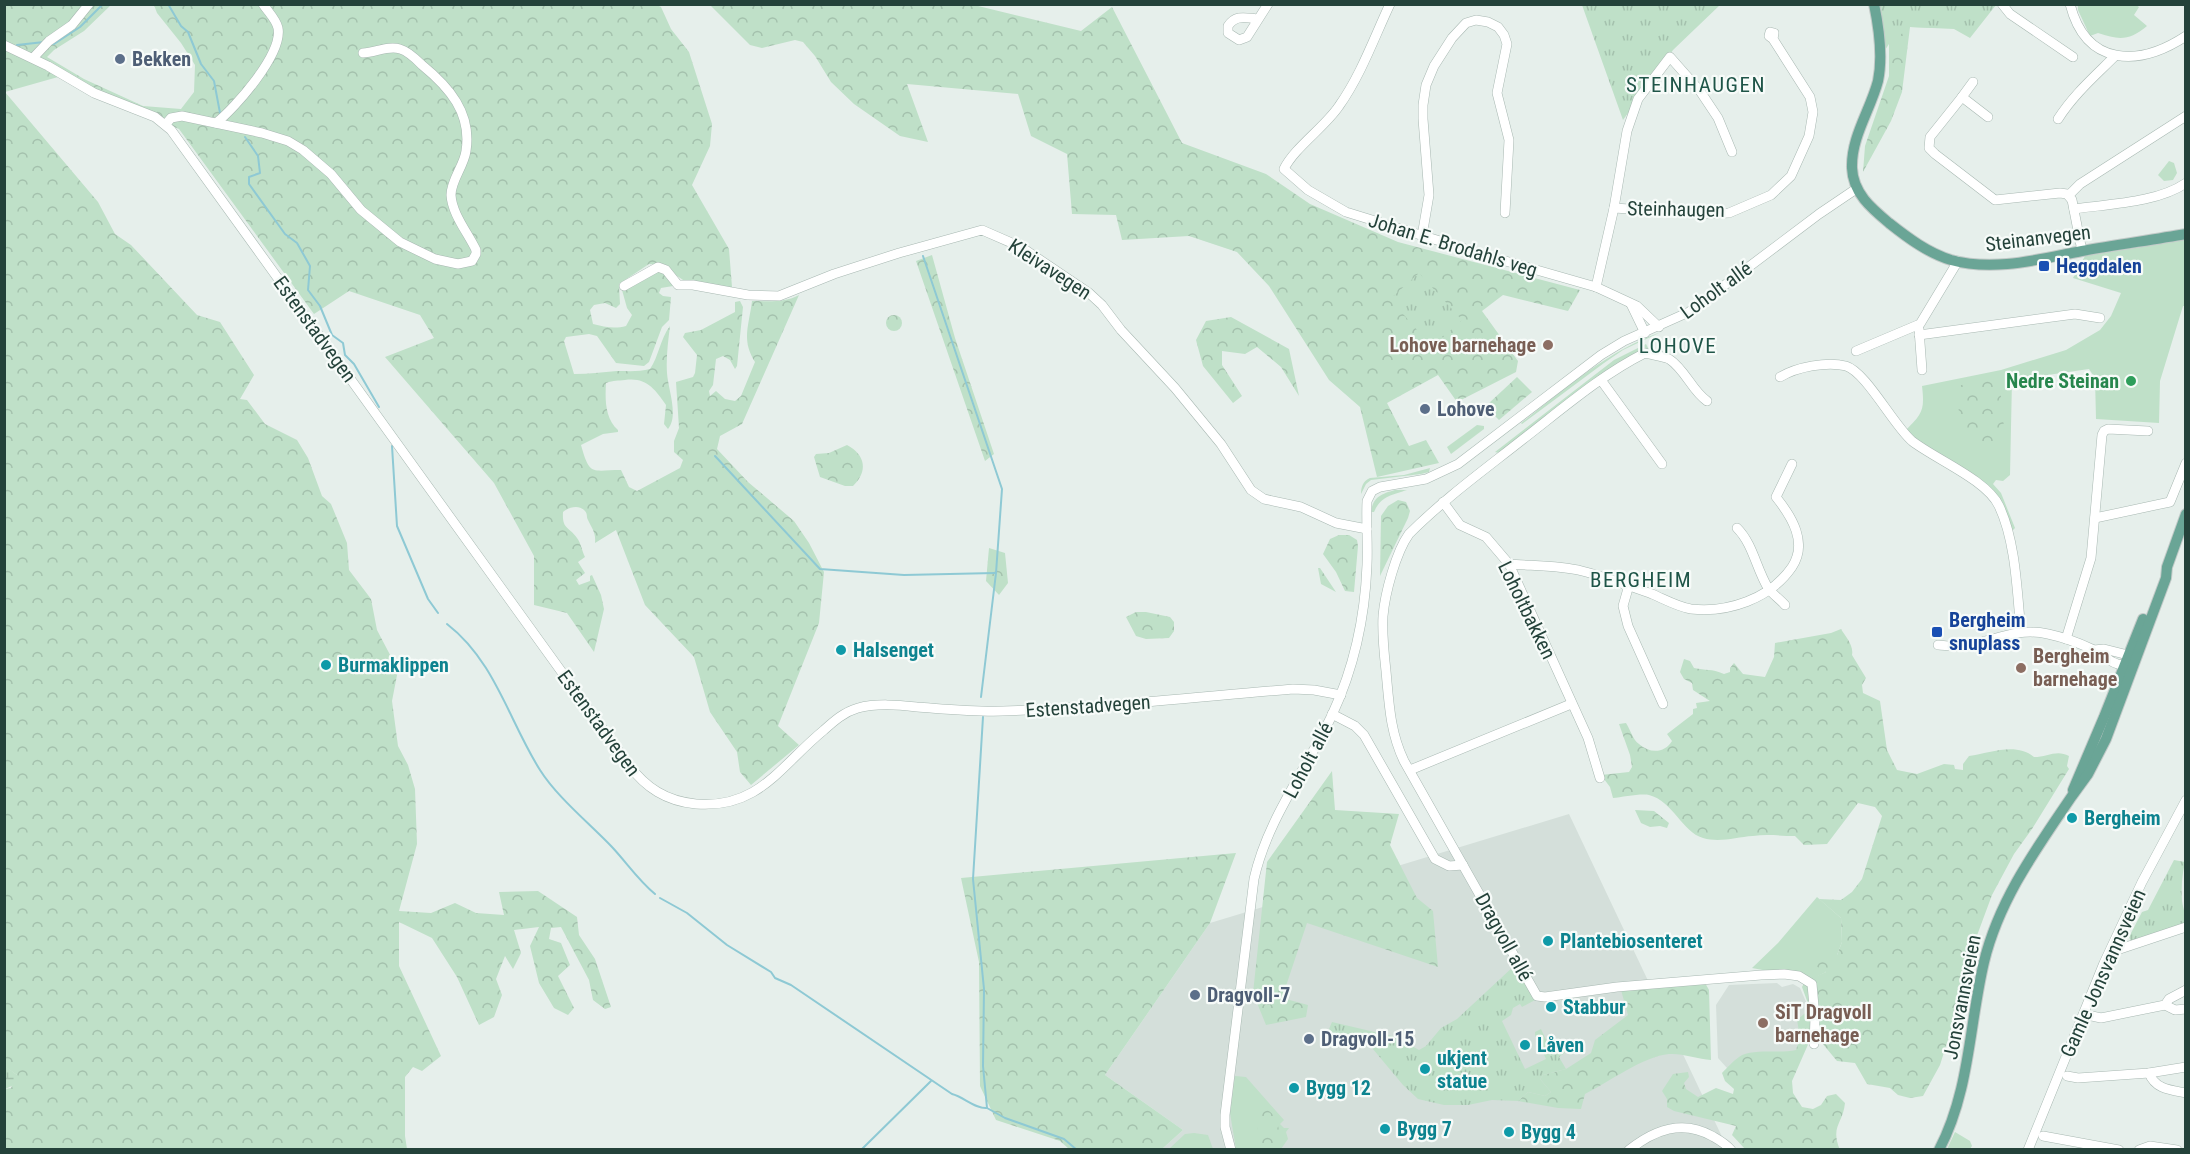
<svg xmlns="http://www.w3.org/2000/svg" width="2190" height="1154" font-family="'Roboto Condensed',sans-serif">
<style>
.built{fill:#d4dfda}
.grass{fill:#bfe0c8}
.forest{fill:url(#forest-crowns)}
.wetland{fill:url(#wetland-marsh)}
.park{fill:url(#park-tufts)}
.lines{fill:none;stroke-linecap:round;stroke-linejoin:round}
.stream{stroke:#8ec9d4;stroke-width:2}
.minor-casing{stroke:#a8b8b2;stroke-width:10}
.major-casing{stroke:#c2cac8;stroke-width:12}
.minor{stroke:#fff;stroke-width:9}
.major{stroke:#6aa596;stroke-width:10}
.service-dot{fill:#5c6f8a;stroke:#f7fbf9;stroke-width:2}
.transit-dot{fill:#1a4fb4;stroke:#f7fbf9;stroke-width:2}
.education-dot{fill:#8d6e63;stroke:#f7fbf9;stroke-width:2}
.leisure-dot{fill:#2e9e5b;stroke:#f7fbf9;stroke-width:2}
.culture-dot{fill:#0f9aa8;stroke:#f7fbf9;stroke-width:2}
.labels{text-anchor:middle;stroke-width:4.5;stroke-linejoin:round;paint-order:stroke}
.service-label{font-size:20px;font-weight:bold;fill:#4e5e75;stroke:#f7fbf9;text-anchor:start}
.street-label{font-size:20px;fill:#24423a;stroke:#f7fbf9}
.transit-label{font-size:20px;font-weight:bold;fill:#164399;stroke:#f7fbf9;text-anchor:start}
.education-label{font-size:20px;font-weight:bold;fill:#785e54;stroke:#f7fbf9;text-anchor:start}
.leisure-label{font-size:20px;font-weight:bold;fill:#27864d;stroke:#f7fbf9;text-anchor:end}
.culture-label{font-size:20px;font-weight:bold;fill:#0d838f;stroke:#f7fbf9;text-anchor:start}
.neighbourhood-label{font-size:21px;letter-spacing:1.5px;fill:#1f5548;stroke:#f7fbf9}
</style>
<defs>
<pattern id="forest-crowns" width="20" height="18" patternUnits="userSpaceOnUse" patternTransform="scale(1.5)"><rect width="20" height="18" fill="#bfe0c8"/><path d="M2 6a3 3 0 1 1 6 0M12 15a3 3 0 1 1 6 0" fill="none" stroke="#a4c1ad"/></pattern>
<pattern id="wetland-marsh" width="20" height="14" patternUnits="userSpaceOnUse" patternTransform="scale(1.5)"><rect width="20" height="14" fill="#bfe0c8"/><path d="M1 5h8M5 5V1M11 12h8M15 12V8" fill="none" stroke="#a4c1ad"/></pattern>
<pattern id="park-tufts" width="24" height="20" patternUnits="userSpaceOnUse" patternTransform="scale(1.5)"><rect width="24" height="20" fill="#bfe0c8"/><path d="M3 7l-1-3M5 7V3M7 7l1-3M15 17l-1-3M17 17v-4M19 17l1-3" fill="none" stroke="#a4c1ad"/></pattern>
</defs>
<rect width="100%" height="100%" fill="#e6efeb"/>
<g class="built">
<path d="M1569,814L1725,1143L1731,1149H1162L1183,1130L1105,1075L1210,923Z"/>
<path d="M1777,983L1782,987L1793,984L1800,988L1810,1011L1792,1071L1762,1083L1727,1068L1718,1058L1716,1005L1729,985Z"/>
</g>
<g class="grass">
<path d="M2078,5H2136L2139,7L2134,15L2147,26C2129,41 2119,40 2098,33L2090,36L2078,10Z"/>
<path d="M2185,240V306H2183L2160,381L2159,423L2096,419L2095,378L2089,369L2012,380L2010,475L2003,481L1996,480L1993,484L2001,493L2015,528L2009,534L1999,504L1905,431C1922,414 1925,411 1922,386L2001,370L2066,350L2100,330L2111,316L2121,293L2073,278L2085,256Z"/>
<path d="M1661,332L1623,350L1604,363L1522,424L1521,423C1565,389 1607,351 1661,332Z"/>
<path d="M1646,344L1649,350L1499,453L1495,452L1614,360Z"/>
<path d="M1430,468L1429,472L1421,474L1371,480L1366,484L1361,494C1361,487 1363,481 1370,478L1404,475Z"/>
<path d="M1395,490H1407C1392,495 1381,496 1374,512H1371C1373,497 1381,494 1395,490Z"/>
<path d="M1817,897L1841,918L1842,942L1837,955H1809L1826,972L1812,979L1752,968L1778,943Z"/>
<path d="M1235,1076L1246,1077L1284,1120L1280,1124L1284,1128H1289L1286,1132L1288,1139L1281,1149H1236L1230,1113Z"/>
<path d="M1955,1132L1970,1141L1972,1146L1970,1149H1947Z"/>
<path d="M1194,1133L1208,1135L1213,1149H1169L1185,1134Z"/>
</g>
<g class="forest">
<path d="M5,5H111L84,31L54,50L47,57L84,79L143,106L181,109L194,92L195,65L181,43L157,13L154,5H657L661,7L671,29L689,52L712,124L710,146L692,185L729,249L732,287L724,288L686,282L661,265L649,264L619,284L620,304L616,308L605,303L594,305L590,310L593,324C604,327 615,329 626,326L632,315L627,308L622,290L658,269L667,274L673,286L661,288L659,293L663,296L671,297L669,320L662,327L649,362L644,366L616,363L597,336L589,334L566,337L564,341L574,374C589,374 602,372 617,371C628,371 639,372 650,369C659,356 660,339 670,326C668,342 666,358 667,373C668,389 679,416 668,429L664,424L666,405C655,389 646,377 625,380C618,381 614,380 606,383C605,400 605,418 618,430V432L603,434L581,445C590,477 592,470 621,470L629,487L637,491L680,468L683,460L674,452V441L679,428L676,382L693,377L695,373L697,355L683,337L685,333L701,330L735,312V302L740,301L743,307L737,366L735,369L730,360L723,356L716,359L713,385L709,391L710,396L716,391L725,399L735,401L741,396L755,362C741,340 749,326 752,301C768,301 785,303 799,295L742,424L720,436L717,449L748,482L794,521L809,543L824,572L819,623L778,726L799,745L751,785L740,772L737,752L710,712L694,657L645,605L616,530L595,543C596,532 592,529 588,520C586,516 588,515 585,511C579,504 569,507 563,512C562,530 569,526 577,538C581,543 582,551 585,557L578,562L585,573L576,580L579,585L590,581V576L592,575L601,595L604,609L594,652L567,613L534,605V556L494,483L385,357L434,338L420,315L349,291L314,314L179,129L58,77L5,92L98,202L115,234L131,245L197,315L220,322L254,375L240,399L247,400L265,424L297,440L308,458L322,496L331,504L347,543L349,570L371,599L377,630L398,670L392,701L398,746L408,765L415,789L417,844L399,911L431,913L455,903L476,913L504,915L499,892L538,891L577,917L579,935L595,959L611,1007L605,1009L593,1000L589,980L561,927L551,928L549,939L561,943L570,965L558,976L574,1008L568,1015L554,1008L539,983L530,946L539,927L514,930L521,953L513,969L505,956L496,979L502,995L494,1017L479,1025L457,977L432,938L399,922V966L441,1056L422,1071L413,1067L405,1077V1136L407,1149L5,1150V1089L11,1088L17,1075L4,1066Z"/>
<path d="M710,5H974L1081,31L1112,7L1182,143L1266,174L1310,204L1398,242L1580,290L1568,311L1503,295L1482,311L1518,361L1516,372L1457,402L1438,375L1387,403L1409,446L1426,440L1439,463L1377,477L1360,407L1329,380L1269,286L1237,252L1189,236L1122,240L1116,215L1072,214L1067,154L1031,136L1018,94L907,84L928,142L900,136L854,104L831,82L815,56L803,42L795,40L762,48L750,45Z"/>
<path d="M1885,5L1936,28L1910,27L1902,92L1891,121L1863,172L1865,146L1889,76V44Z"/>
<path d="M932,255L955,338L994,454L985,461L916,261Z"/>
<circle cx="894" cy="323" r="8"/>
<path d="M1231,317L1289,349L1299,396L1281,367L1257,347L1245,354L1222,351V365L1242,396L1233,403L1203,366L1196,340L1206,321Z"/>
<path d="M1517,377L1532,392L1499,420L1489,410L1488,404Z"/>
<path d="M1999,377L2006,448L1973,444L1959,414L1957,386Z"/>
<path d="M1477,425L1484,426V429L1451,454L1447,447Z"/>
<path d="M847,445C866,455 868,472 853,486H845L820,477L814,457L816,454L829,453Z"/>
<path d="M1398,500L1406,502L1410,511L1408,518L1380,576L1381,516L1388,506Z"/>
<path d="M1339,535H1349L1357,540L1358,546L1354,592L1345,591L1336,572L1323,554L1330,539Z"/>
<path d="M989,548L1005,553L1008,583L999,595L986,581Z"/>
<path d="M1318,568H1320L1336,592L1321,584Z"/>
<path d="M1136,612H1146L1170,617L1174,622V631L1169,638L1146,639L1136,636L1126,617Z"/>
<path d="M1841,629C1845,636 1854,645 1852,655L1866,678L1862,685L1863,693L1880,701L1887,750L1897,770L1917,774L1944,764L1954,765L1955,769L1963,770V764L1969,756C1990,753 2016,742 2034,757C2047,757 2057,749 2069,756L2067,766L2069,769L2032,829L2014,854L1992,895L1972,949L1963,992L1940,1065L1923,1096L1910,1098L1898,1095L1890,1088L1867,1084L1855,1063L1837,1061L1817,1037L1810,1040L1792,1081L1793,1093L1802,1107L1813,1109L1821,1105L1827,1096L1836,1094L1845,1103C1843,1124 1830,1126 1840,1150L1745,1149L1732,1135L1736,1126L1674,1111L1667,1107V1099L1662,1091L1673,1074L1688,1072L1689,1077L1684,1083L1686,1089L1698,1097L1716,1088L1733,1094L1734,1089L1725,1081L1722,1073C1727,1068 1733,1061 1739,1057C1752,1048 1780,1054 1796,1050L1800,1037L1797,1020L1810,1009L1802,987L1805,981L1826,972L1810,963L1808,955H1837L1842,942L1841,918L1819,899L1841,900L1852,892L1862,879L1882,816L1875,807L1858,803L1827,844L1804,845L1795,836C1781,836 1767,834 1753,836C1736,837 1720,843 1703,838C1682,832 1673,801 1649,795C1642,793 1622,797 1613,798L1610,787L1601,775L1629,772L1632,767L1630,755L1619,724L1626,723C1630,729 1633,740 1639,744C1650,754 1665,753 1672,741L1667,734L1693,714V709L1697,708L1696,703L1710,701L1693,690L1692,683L1684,679L1680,672L1684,659L1690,661L1694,668C1706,671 1711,668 1724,674L1730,672V668L1734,663L1743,674L1765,677L1774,657L1775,643L1831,633Z"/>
<path d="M1332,771L1335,810L1399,814L1390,845L1417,898L1433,911L1438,967L1307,923L1282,998L1308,1005L1306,1017L1266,1025L1253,993L1267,862Z"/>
<path d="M1635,810L1654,811L1669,823L1667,828L1660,826L1650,827L1641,823Z"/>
<path d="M1236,853L1210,923L1105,1075L1183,1130L1162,1149H1069L1060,1141L996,1120L980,1086L979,962L961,878Z"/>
<path d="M1704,981L1709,990L1711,1060C1698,1059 1682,1053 1669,1054C1644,1056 1609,1082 1585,1094L1581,1109L1558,1108L1518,1101L1528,1092L1545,1096L1551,1092L1540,1079L1543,1075L1566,1069L1591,1053L1595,1040L1628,1015L1621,990Z"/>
<path d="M1266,1109C1282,1119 1275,1128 1284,1142L1280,1149H1261C1257,1137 1257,1123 1260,1110Z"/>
</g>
<path class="wetland" d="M5,1066L17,1075L21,1082L5,1089Z"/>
<g class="park">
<path d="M1582,5H1720L1673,50L1623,120Z"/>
<path d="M1874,5H1996L1970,38L1954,29L1910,27L1889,44L1880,58Z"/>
<path d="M2169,161L2174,163L2177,173L2173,180L2164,181L2158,175Z"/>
<path d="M1419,273L1462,320L1432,347L1390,299Z"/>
<path d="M2174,860L2185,862C2182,875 2181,888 2182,901C2183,909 2187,915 2184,924L2131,941L2129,937L2142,912L2148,910Z"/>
<path d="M1515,965L1535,1000L1522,1007L1520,1004L1513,1008L1511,1015L1502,1021L1525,1069L1546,1059L1535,1035V1032L1541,1029L1548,1044L1559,1040L1567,1051L1559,1057L1566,1069L1543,1075L1540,1079L1551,1092L1545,1096L1528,1092L1518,1101L1492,1100L1468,1105H1444L1418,1099L1403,1085L1362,1036L1356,1034H1332L1329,1029L1332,1022L1396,1037L1419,1050L1426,1046L1441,1028L1457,1019Z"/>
</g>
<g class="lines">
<g class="stream">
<path d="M168,4L181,26L188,32L201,64L214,81L220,113"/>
<path d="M51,44H54L80,27L103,4"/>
<path d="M17,45L44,42"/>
<path d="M245,137L258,156L260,173L249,177V184L285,234L297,243L310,266L308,290L320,306L332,335L343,343L345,355L354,364L379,407"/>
<path d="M923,256L1002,489L996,573L981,697"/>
<path d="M392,446L397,526L428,599L438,613"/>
<path d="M715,456L820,569L904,575L995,573"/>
<path d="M447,624C495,661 509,721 540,770C557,797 589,823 612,847C627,863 638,880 655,894"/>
<path d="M983,717L973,879L984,989L983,1066L987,1108L1005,1118L1064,1139L1077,1150"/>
<path d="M660,898L687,913L727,945L771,972L775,978L791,985L952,1094C964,1097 975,1109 987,1108"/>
<path d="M861,1150L931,1081"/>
</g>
<g class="minor-casing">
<g id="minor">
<path d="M1390,4C1374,38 1361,75 1339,106C1325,127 1294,148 1284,169L1308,190L1346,212L1495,258L1596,287L1637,306L1659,327"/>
<path d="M2002,4L2010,14L2073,57"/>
<path d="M2070,4C2086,67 2139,67 2186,36"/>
<path d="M1258,19C1246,18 1236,14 1228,26V33L1239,40L1247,37L1268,4"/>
<path d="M4,45L48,66L94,93L155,117L171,130L628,764C646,788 666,801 696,804C759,809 780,766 824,730C834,721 844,712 858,708C877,703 898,705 917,707C945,709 974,712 1003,711C1100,708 1197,697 1293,689L1314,690L1341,695"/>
<path d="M33,58L49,41L72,25L89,4"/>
<path d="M1962,97L1973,82"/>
<path d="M1988,117L1962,97L1930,137L1929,148L1935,154L1995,200L2060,193L2067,194L2072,200L2082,251"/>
<path d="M2058,119C2074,94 2095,76 2115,56"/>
<path d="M216,123C235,108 283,54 278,28C276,19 268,12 263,4"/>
<path d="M166,124L171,118L182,116L262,133L288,141L303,150L331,174L361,210L400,242L435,259L458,264L472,261L476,254V250C468,233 452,214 451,195C451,180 464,166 466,151C472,113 449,87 422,65C416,59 408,51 400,49C388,45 375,53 363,53"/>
<path d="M2069,195L2080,184L2186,116"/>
<path d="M1614,208L1706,214L1729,213L1771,195L1791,176L1809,136L1813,112L1810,97L1773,39L1774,33L1770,32L1769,36L1773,39"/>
<path d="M2074,209C2108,204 2157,203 2186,183"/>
<path d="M1422,236L1429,195L1423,119V105L1426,85L1434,66L1452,38L1466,23L1476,20L1488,22L1498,27L1504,35L1507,44L1497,93L1509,140L1505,213"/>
<path d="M624,286L658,267L666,270L678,285H693L748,295L779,296L834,274L899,253L982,230L1021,247L1089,293L1102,305L1121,330L1175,388L1221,444L1251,490L1264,499L1301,507L1336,523L1367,529"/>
<path d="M1596,287L1614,208L1627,131L1638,99L1670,57L1700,91L1718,118L1732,152"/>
<path d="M1631,304L1645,333"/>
<path d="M1919,329L1922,370"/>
<path d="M1919,335L2075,314L2100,318"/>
<path d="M1856,351L1920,324L1958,261"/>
<path d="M1780,377C1797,367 1827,361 1846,366C1866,372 1894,426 1912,441C1935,459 1987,480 1999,506C2016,542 2017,592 2021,632"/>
<path d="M1601,380L1662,464"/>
<path d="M1707,401C1692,391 1685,369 1669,359C1662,356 1652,355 1645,353C1601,375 1561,410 1522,440C1484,470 1444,499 1409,534C1396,552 1385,593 1383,616C1382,634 1384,653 1386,671C1389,703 1390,732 1404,761L1537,996L1545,997L1617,987L1761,975L1784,974L1799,976L1812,984L1815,1018L1814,1044"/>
<path d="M1443,502L1460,525L1486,537L1509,564L1588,738L1600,778"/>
<path d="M2095,518L2170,502L2186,463"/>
<path d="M1737,528C1753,544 1756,568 1768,588C1772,594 1780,599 1785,605"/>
<path d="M1509,564C1532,566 1559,565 1582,571C1606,577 1629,586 1652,594C1664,599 1678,607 1691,609C1728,613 1770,599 1792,567C1808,543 1792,517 1776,497L1792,464"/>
<path d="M1629,585L1623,606L1628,626L1663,704"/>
<path d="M2066,639L2091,558L2102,435L2104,431L2108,429L2148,431"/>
<path d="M1938,645C1944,645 1951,647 1957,646C1989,645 2012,626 2048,634C2062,637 2079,643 2092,649C2108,657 2114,669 2134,664L2128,655L2104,649L2094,650"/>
<path d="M1332,714L1355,726L1364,735L1435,859L1449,866L1463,865"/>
<path d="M1410,770L1571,704"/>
<path d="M2120,949L2186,927"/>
<path d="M2165,1005L2175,1010L2186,1009"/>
<path d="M2092,1016L2101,1018L2165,1005L2169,999L2186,990"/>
<path d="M2149,1073C2155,1089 2170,1090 2186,1093"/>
<path d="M2067,1076L2078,1078L2149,1073L2186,1067"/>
<path d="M2043,1136L2119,1150"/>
<path d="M1231,1150L1225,1127V1115L1254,879C1267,820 1306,770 1332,715C1354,668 1365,618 1367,565C1368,544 1366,523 1367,501L1372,491L1380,487L1426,479L1458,464L1601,355L1624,341L1689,312L1819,214L1856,189"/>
<path d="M1629,1150C1654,1130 1682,1119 1712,1136C1719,1140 1725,1143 1731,1150"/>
<path d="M2028,1150L2104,963L2142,882L2186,800"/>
<path d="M2139,1150L2150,1146L2177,1150"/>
</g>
</g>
<g class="major-casing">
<g id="major">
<path d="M1874,4C1879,28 1883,57 1878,81C1870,111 1851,137 1852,168C1853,193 1871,208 1889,223C1908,238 1928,253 1951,260C1994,272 2040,259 2082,251C2116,245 2151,240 2186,234"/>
<path d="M2073,790L2104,717L2143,619"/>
<path d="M1939,1150C1970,1091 1969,1025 1984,962C1999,900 2036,849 2072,796L2088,774L2106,739L2166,578L2167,567L2186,514"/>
</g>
</g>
<use href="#minor" class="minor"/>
<use href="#major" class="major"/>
</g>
<g class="service-dot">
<circle cx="120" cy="59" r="6"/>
<circle cx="1425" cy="409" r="6"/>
<circle cx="1195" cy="995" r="6"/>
<circle cx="1309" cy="1039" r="6"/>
</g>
<g class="transit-dot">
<rect x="2038" y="260" width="12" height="12" rx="3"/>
<rect x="1931" y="626" width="12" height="12" rx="3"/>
</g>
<g class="education-dot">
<circle cx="1548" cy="345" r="6"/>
<circle cx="2021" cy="668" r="6"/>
<circle cx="1763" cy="1023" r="6"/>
</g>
<circle class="leisure-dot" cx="2131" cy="381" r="6"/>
<g class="culture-dot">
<circle cx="841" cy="650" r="6"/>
<circle cx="326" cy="665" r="6"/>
<circle cx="2072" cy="818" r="6"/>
<circle cx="1548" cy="941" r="6"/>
<circle cx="1551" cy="1007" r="6"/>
<circle cx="1525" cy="1045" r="6"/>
<circle cx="1425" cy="1069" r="6"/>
<circle cx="1294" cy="1088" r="6"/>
<circle cx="1385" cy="1129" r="6"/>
<circle cx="1509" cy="1132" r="6"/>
</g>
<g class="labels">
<g class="service-label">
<text x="132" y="66">Bekken</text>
<text x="1437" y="416">Lohove</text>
<text x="1207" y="1002">Dragvoll-7</text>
<text x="1321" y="1046">Dragvoll-15</text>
</g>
<g class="street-label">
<text transform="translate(1676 209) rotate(1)" y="7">Steinhaugen</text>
<text transform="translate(2038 238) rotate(-7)" y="7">Steinanvegen</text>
<text transform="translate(1453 245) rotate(17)" y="7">Johan E. Brodahls veg</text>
<text transform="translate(1050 269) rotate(33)" y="7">Kleivavegen</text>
<text transform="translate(1716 290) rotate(-36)" y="7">Loholt allé</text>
<text transform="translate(315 329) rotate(54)" y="7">Estenstadvegen</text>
<text transform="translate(1527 610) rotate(64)" y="7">Loholtbakken</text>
<text transform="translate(1088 706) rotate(-4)" y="7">Estenstadvegen</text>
<text transform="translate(599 723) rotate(54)" y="7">Estenstadvegen</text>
<text transform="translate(1308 760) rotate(-62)" y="7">Loholt allé</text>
<text transform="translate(1504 937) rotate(61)" y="7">Dragvoll allé</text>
<text transform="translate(2103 973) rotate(-66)" y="7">Gamle Jonsvannsveien</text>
<text transform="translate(1962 997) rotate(-79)" y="7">Jonsvannsveien</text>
</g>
<g class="transit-label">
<text x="2056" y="273">Heggdalen</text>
<text x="1949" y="627">Bergheim<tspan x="1949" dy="23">snuplass</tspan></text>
</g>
<g class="education-label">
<text x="1536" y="352" text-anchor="end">Lohove barnehage</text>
<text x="2033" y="663">Bergheim<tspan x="2033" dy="23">barnehage</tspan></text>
<text x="1775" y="1019">SiT Dragvoll<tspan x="1775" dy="23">barnehage</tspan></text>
</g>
<g class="leisure-label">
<text x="2119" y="388">Nedre Steinan</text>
</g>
<g class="culture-label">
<text x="853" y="657">Halsenget</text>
<text x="338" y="672">Burmaklippen</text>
<text x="2084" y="825">Bergheim</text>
<text x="1560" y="948">Plantebiosenteret</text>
<text x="1563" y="1014">Stabbur</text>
<text x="1537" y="1052">Låven</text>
<text x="1437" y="1065">ukjent<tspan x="1437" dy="23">statue</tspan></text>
<text x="1306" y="1095">Bygg 12</text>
<text x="1397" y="1136">Bygg 7</text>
<text x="1521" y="1139">Bygg 4</text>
</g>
<g class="neighbourhood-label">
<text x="1696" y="92">STEINHAUGEN</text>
<text x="1678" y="353">LOHOVE</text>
<text x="1641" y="587">BERGHEIM</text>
</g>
</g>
<rect width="2190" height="1154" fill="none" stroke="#24423a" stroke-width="12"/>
</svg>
